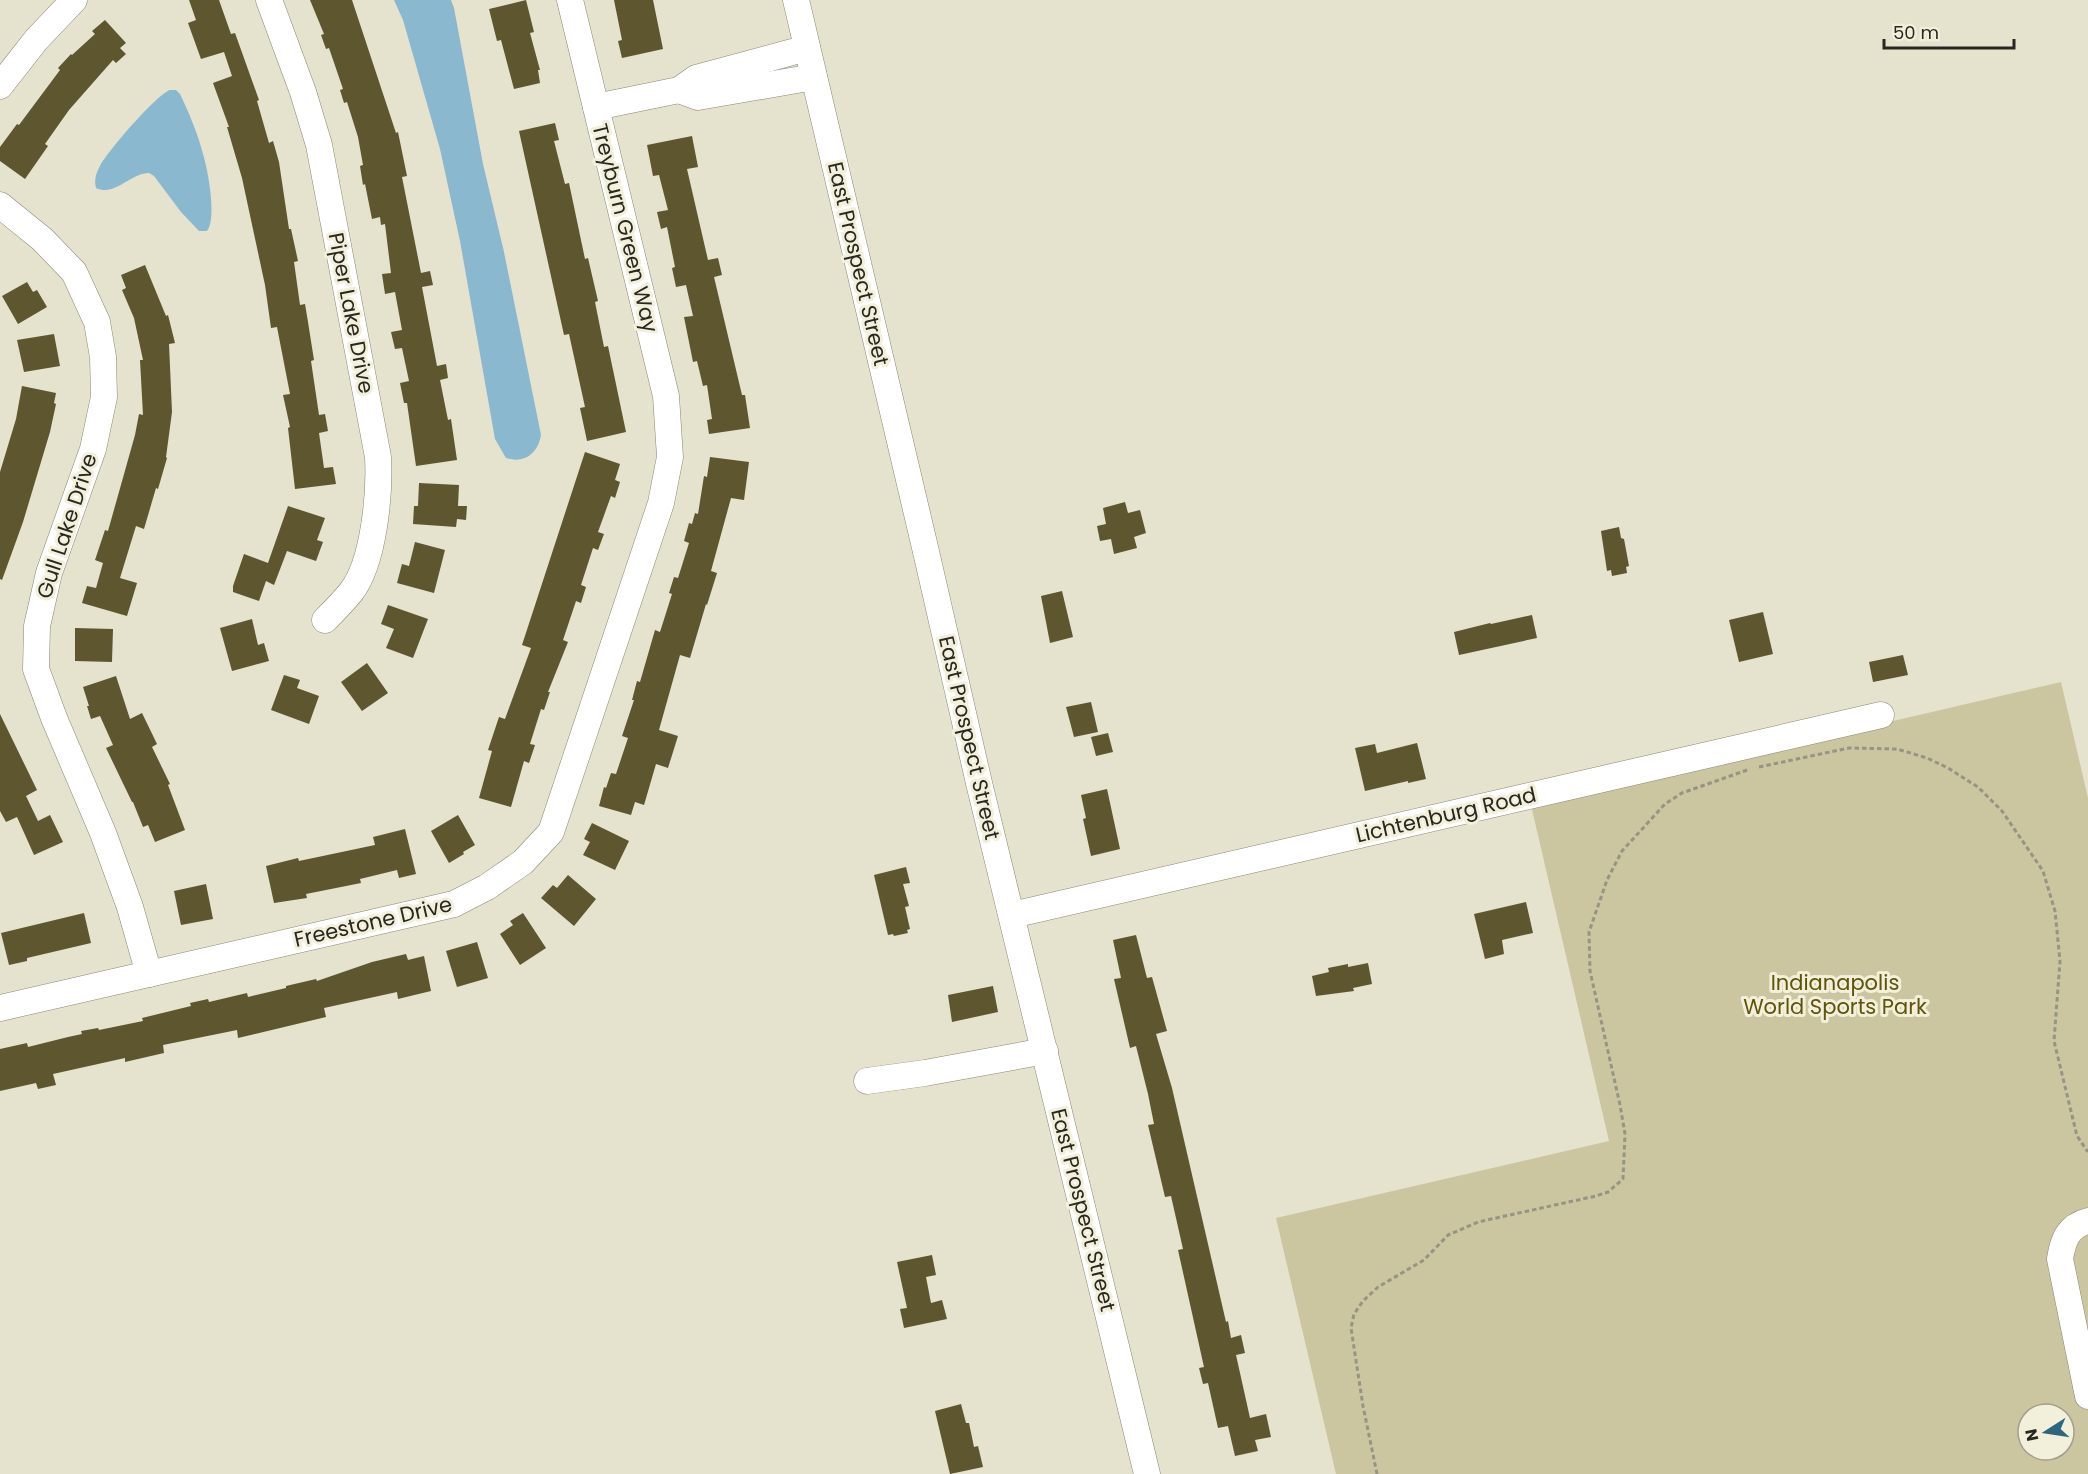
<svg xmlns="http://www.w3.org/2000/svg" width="2088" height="1474" font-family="Poppins,sans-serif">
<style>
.green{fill:#cbc5a0;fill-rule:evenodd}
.water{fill:#8ab8ce}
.building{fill:#5d562f}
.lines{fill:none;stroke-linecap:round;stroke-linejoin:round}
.minor-casing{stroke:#898774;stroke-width:27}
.path{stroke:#969485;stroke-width:3;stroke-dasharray:4.5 3;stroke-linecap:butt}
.minor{stroke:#fff;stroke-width:26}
.labels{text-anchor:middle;stroke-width:6;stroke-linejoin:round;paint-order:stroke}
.street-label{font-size:21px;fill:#282720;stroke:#f2efdb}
.park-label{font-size:21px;fill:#60540a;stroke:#f2efdb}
</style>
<rect width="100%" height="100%" fill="#e5e2ce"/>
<path class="green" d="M2061,682L2088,798V1474H1336L1276,1218L1609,1141L1531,805ZM2028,1414H2064V1450H2028Z"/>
<g class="water">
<path d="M394,0H451L454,8L483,164L504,252L541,435C538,453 525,464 506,458L495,439L460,241L440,149L403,20Z"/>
<path d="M170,90H176L180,94C189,113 198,134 203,154C208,170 217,219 207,231H199L181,212L154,176L149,173C130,173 115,197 96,188C94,180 96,173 100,166C108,151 156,95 170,90Z"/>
</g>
<g class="building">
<path d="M189,0H219L231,34L235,33L259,100L257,101L269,143L273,141L279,162L289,229H291L298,261L294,262L300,305L305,304L308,322L314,360L311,361L319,415L325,414L328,431L319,433L324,468L333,467L336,484L295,489L288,428L290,427L283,395L290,394L277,327L271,328L265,285L242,178L227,127H229L213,83L232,76L224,52L201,59L188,23L196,20Z"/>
<path d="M310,0H352L396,133L398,132L407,176L402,177L421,273L430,271L433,285L422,287L437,366L446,364L448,378L440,380L448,420L451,419L457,460L416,466L407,403H404L400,383L409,381L402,348L395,349L391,332L402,330L395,292L385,294L382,274L391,273L385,224L381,225L380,217L372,219L365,184L363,185L360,166L363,165L358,137L347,102L344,103L340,90L343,89L329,48L326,49L321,35L324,34Z"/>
<path d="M526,0L534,32L530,33L540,70H538L540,83L514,89L501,40L497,41L489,9Z"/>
<path d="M614,0H653L663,49L622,58L618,41L622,40Z"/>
<path d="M105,20L126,43L120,48L126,54L116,63L113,60L69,110L45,144L48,146L25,179L0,161V147L17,124L19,125L60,70L58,68L71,54L72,55L95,34L92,31Z"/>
<path d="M555,123L559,140L554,141L565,184L569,183L585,259L588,258L598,301L595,302L604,347L608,346L626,432L587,441L580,408L585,407L569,334L564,335L519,131Z"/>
<path d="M692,136L698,167L687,169L708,260L718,258L722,275L714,277L742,395H745L750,428L709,434L707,420L712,419L707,385L703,386L697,361L693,362L684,317L693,316L686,285L676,287L672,268L675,267L667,227L661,229L657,212L668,210L659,175L653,176L647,145Z"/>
<path d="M145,265L166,316L168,315L175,343L169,344L172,412L166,457L167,458L158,489L156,488L144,529L136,526L120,578L137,583L127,616L82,603L87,586L96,588L103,563L95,560L105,530L108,531L135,435L139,414L143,415L140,360H143L134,318L122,290L126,288L121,275Z"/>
<path d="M27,282L33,292L37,290L47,307L18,324L2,296Z"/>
<path d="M54,334L60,366L24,372L17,340Z"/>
<path d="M22,386L56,393L54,403L56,404L50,432L23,522L2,580L0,579V472L16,419Z"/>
<path d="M585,452L620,464L615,480L620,482L615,498L611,496L598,532L604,534L598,550L593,548L581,585L586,587L581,603L576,601L563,640L568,642L548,692H550L544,710L541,709L530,744L535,745L529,763L524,761L511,807L479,798L492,751L488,750L499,717L505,719L531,648L522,645Z"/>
<path d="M710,457L749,462L744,500L731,498L711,571L717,573L707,605L706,604L690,658L680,655L659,730L678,736L668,768L656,764L644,805L635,802L631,815L599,806L604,787L606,788L611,773L616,774L628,738L622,736L634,700H632L637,681L640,682L655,630L660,632L672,594L669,593L674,577L678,578L689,543L684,541L689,523L692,524L695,513L698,514L704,476L707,477Z"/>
<path d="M419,483L459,485L458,506H467L466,520L457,519L456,527L413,524L414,506H418Z"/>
<path d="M1125,502L1128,513L1140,510L1146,533L1134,537L1137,548L1114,554L1111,539L1100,541L1097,526L1106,524L1103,508Z"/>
<path d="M288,506L325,518L317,540L323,542L316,561L287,551L274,585L266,581L259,601L233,592V586L244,554L268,563Z"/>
<path d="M1619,527L1621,538L1624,539L1629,566L1626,567L1627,573L1612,576L1611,570L1607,571L1601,531Z"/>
<path d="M415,542L445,550L434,593L397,583L402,564L409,566Z"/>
<path d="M1062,591L1073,637L1050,643L1041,596Z"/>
<path d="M388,605L428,619L413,658L386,648L394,629L381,624Z"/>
<path d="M1763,612L1773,654L1739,662L1729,620Z"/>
<path d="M1532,615L1537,638L1459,655L1454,632L1490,623L1491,624Z"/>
<path d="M252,619L258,645L264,643L269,661L232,671L220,628Z"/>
<path d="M75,628L113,629L112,662L75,661Z"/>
<path d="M1903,655L1908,675L1873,682L1869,662Z"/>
<path d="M367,663L388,693L362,711L341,682Z"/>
<path d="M284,675L300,680L297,688L319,696L309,724L271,710Z"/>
<path d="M116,676L130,719L142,713L157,744L152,747L170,784L168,785L185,830L155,842L148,825L143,827L133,802H132L106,748L113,745L100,716L91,719L87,706H89L83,687Z"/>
<path d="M1091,702L1098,732L1074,737L1066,707Z"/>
<path d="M0,714L37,790L26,796L38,821L50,815L63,842L34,855L17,817L6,822L0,811Z"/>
<path d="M1108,733L1113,752L1096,756L1091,737Z"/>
<path d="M1417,743L1426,779L1408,783V781L1365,791L1355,748L1375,744L1377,753Z"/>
<path d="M1107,789L1120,849L1091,856L1083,819L1086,818L1081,795Z"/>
<path d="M458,815L475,845L463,852L464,854L449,863L431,831Z"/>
<path d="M592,823L629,841L615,870L583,855L590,842L584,839Z"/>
<path d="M405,829L416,874L399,878L397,870L360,879L361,883L306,894L307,898L274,903L266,866L298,858L299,861L375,845L373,837Z"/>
<path d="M906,867L910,883L903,884L909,906L905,907L910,929L907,930L908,933L894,936L893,934L888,935L874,875Z"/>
<path d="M568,875L596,899L574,926L541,898L553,885L557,888Z"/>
<path d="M206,884L213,919L181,925L174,891Z"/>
<path d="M1526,902L1533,933L1502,940L1504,954L1485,959L1474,914Z"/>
<path d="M84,913L91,943L27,958V961L9,965L1,933Z"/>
<path d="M523,913L546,948L520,965L500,934L513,925L510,921Z"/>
<path d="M1136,935L1147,978L1152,977L1167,1031L1156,1034L1172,1088L1226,1322L1228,1321L1231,1338L1241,1335L1245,1353L1236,1355L1250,1418L1266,1414L1271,1437L1255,1440L1258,1451L1235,1456L1228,1426L1218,1428L1208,1383L1203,1384L1199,1368L1204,1367L1178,1250L1183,1249L1171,1196L1165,1197L1148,1125L1154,1124L1148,1094L1136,1046L1130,1048L1114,979L1121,978L1113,940Z"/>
<path d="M477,942L488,978L457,987L446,951Z"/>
<path d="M406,954L408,960L424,956L431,991L398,999L397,992L324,1008L326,1017L238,1038L237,1030L163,1045L164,1053L125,1062V1058L53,1074L56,1085L38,1089L36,1083L0,1091V1049L27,1043L28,1047L68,1037L82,1034L81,1031L98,1028L99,1030L143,1021L142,1018L191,1006L190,1003L208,999L209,1002L247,993L248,997L286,988V986L316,979L317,981L372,962Z"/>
<path d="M1368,963L1372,984L1353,988L1354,991L1316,996L1312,976L1329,972L1328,968L1348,964V967Z"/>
<path d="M993,986L998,1012L952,1022L948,995Z"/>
<path d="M932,1255L936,1275L926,1277L931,1303L942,1300L947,1319L904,1328L900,1309L907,1308L897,1262Z"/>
<path d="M961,1404L966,1423H969L974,1447L978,1446L983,1467L950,1474L935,1411Z"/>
</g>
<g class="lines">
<g class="minor-casing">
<g id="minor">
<path d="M269,0L303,92L319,145L378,457C380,493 374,563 351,592C343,602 334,611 325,620"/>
<path d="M796,0L927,556L979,783L1147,1474"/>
<path d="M0,86L36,40L74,0"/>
<path d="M679,90L698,97L814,77"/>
<path d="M596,107L679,90L696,78L807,48"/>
<path d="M0,205L42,239L74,272L97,322L103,357L104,397L93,449L49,573L37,626L36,669L54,718L103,833L130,907L149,974"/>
<path d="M1012,915L1881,715"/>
<path d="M0,1008L454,904L487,887L523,862L551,832L661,503L670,457L666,396L570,0"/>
<path d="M867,1081L925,1073L1045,1051"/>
<path d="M2088,1221C2068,1226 2063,1240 2060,1259L2088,1396"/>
</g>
</g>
<g class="path">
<path d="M1759,767L1849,748L1897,749L1927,758L1948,768L1978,787L2002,811L2043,871L2055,911L2060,961L2054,1041L2077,1136L2088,1152"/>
<path d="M1377,1474L1363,1406L1351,1328L1354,1314L1363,1301L1378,1287L1424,1260L1448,1235L1478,1222L1596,1196L1608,1192L1623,1179L1625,1134L1620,1105L1590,971L1589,932L1607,880L1622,851L1665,804L1682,793L1750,769"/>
</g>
<use href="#minor" class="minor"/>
</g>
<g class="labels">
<g class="street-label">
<text transform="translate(625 228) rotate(76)" y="7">Treyburn Green Way</text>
<text transform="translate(858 264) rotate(77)" y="7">East Prospect Street</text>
<text transform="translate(351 313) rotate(79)" y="7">Piper Lake Drive</text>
<text transform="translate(67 526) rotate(-72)" y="7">Gull Lake Drive</text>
<text transform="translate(969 738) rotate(77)" y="7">East Prospect Street</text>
<text transform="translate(1446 815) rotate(-13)" y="7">Lichtenburg Road</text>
<text transform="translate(373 922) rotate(-13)" y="7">Freestone Drive</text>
<text transform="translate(1083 1210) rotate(76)" y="7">East Prospect Street</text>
</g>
<g class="park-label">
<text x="1835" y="990">Indianapolis<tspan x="1835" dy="24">World Sports Park</tspan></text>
</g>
</g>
<g transform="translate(2046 1432) rotate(258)"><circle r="28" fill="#f2efdb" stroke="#a19f90" stroke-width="1.5"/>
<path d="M0-4.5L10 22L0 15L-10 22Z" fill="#2c667f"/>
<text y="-9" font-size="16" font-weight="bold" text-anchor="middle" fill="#282720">N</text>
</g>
<path d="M1884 39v9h130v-9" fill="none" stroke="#282720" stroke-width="3"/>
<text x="1893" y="39" font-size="18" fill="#282720" stroke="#f2efdb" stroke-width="4.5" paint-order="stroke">50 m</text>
</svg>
